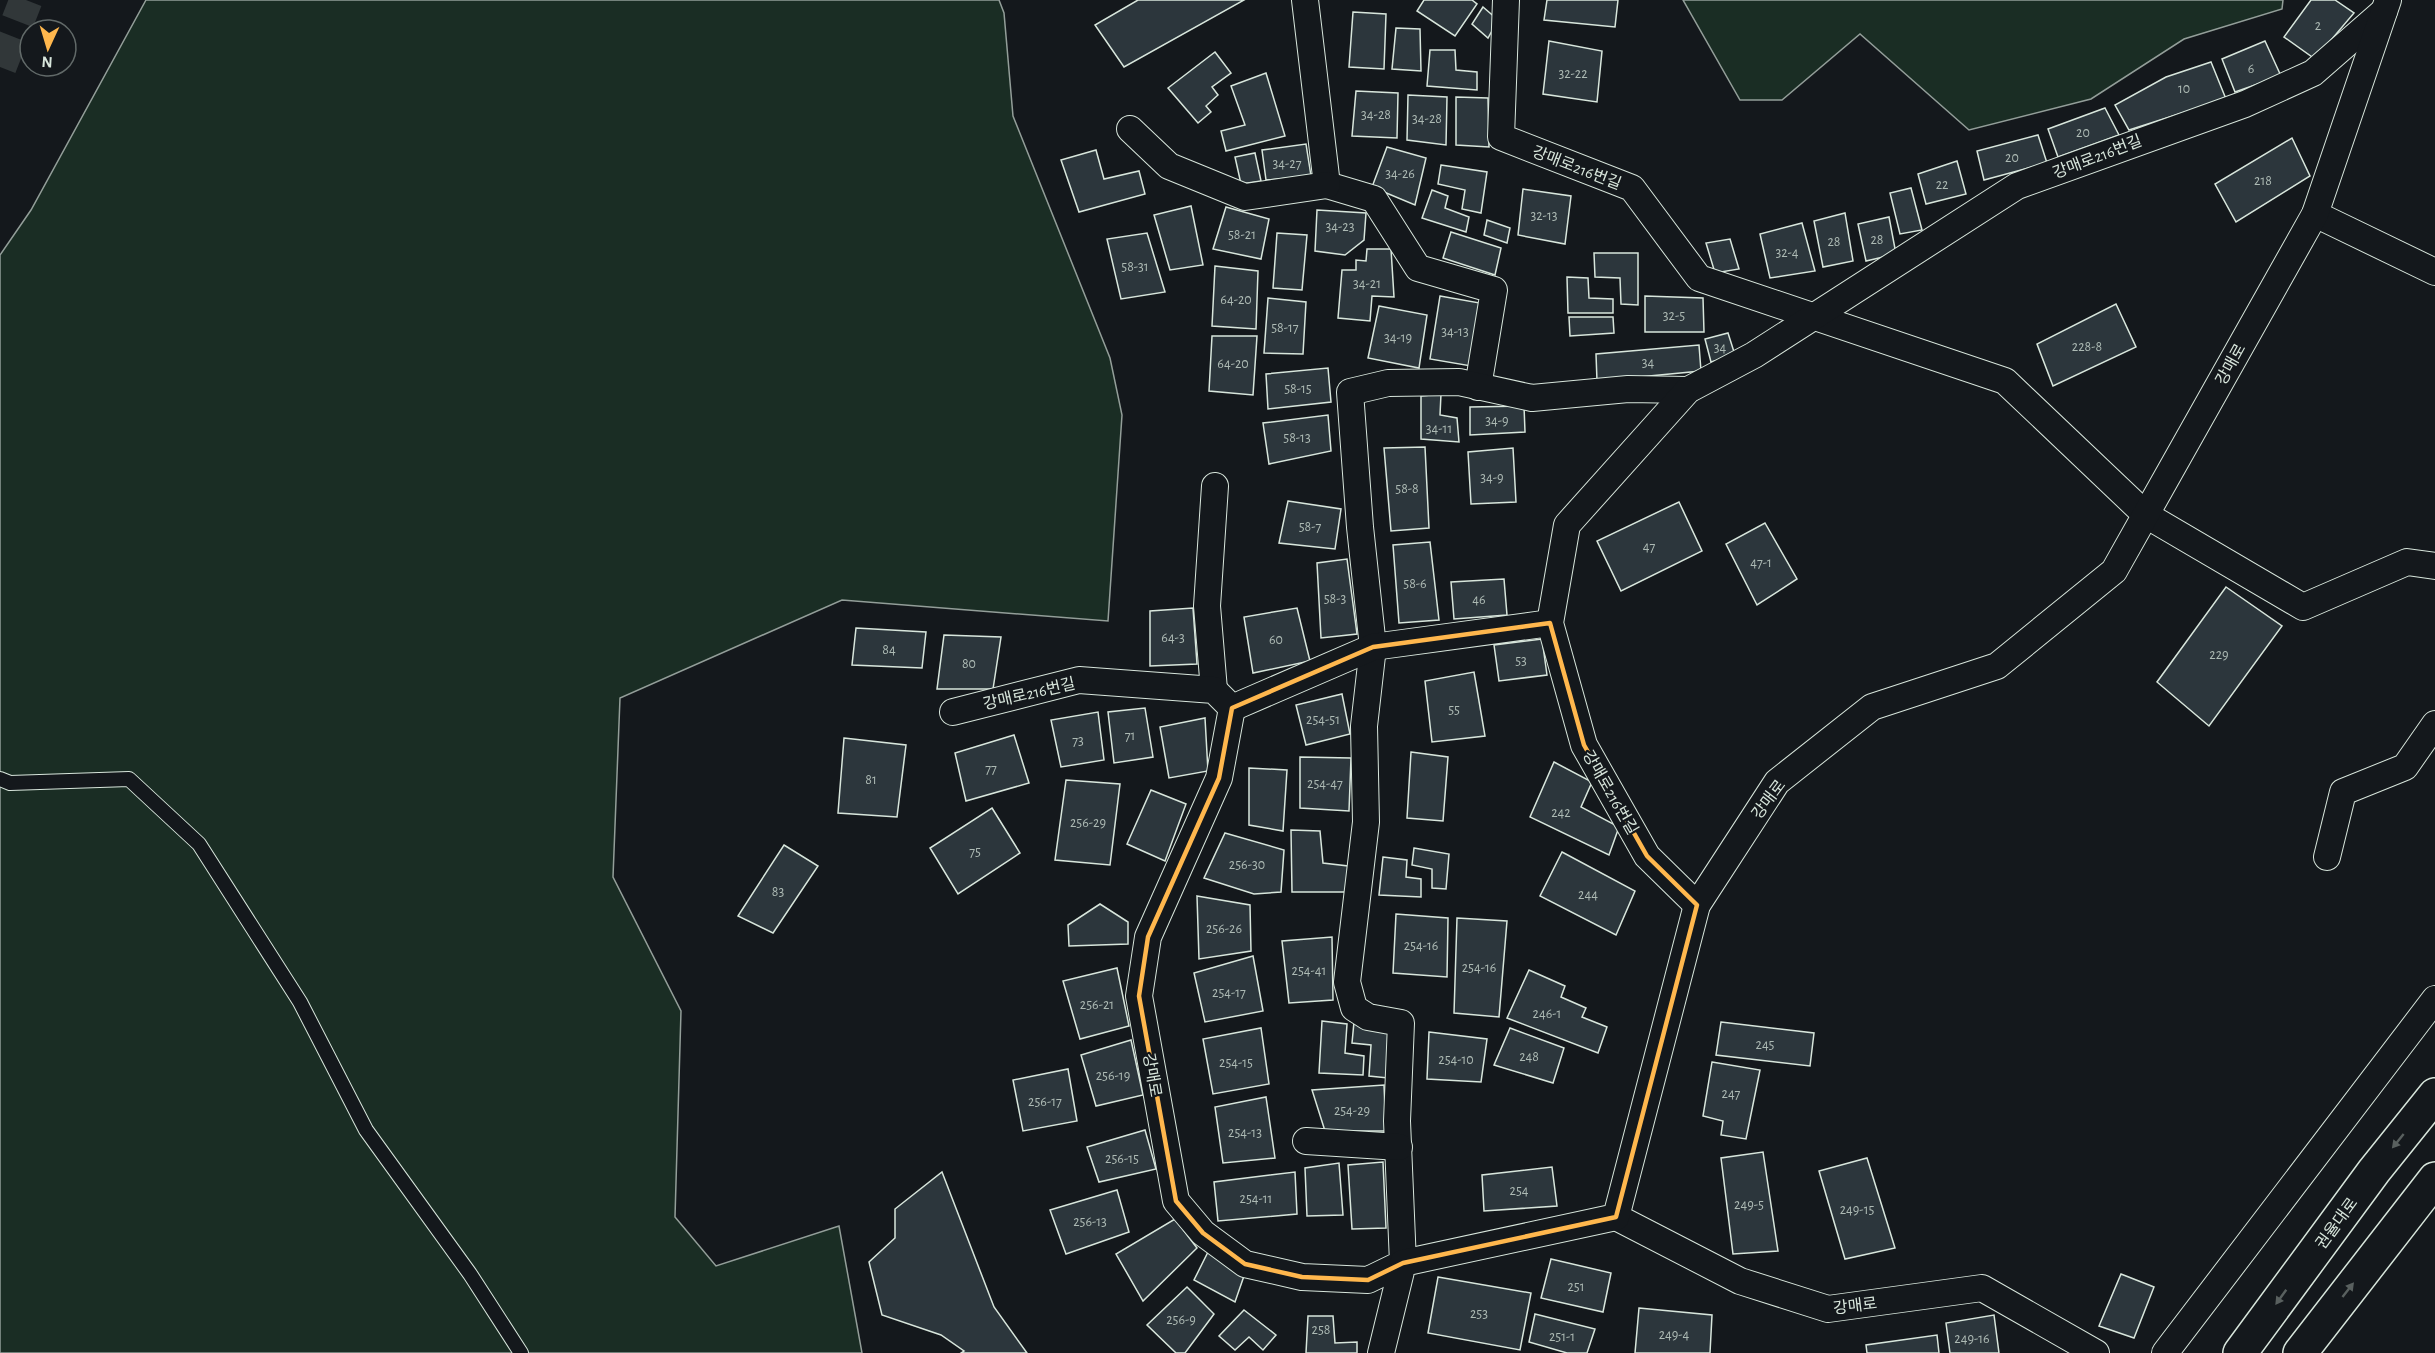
<svg xmlns="http://www.w3.org/2000/svg" width="2435" height="1353" font-family="'Alegreya Sans','Noto Sans KR',sans-serif">
<style>
.green{fill:#1a2d24;stroke:#939e99;stroke-width:1.5}
.building{fill:#2c363c;stroke:#d8e6dc;stroke-width:1.5}
.lines{fill:none;stroke-linecap:round;stroke-linejoin:round}
.motorway-tunnel{stroke:#313739;stroke-width:33;stroke-dasharray:33 16;stroke-linecap:butt}
.service-casing{stroke:#d8e6dc;stroke-width:16}
.minor-casing{stroke:#d8e6dc;stroke-width:28}
.trunk-casing{stroke:#d8e6dc;stroke-width:36}
.service{stroke:#14181c;stroke-width:14}
.minor{stroke:#14181c;stroke-width:26}
.trunk{stroke:#14181c;stroke-width:33}
.oneway{fill:#59605f}
.marked{fill:none;stroke:#ffb74d;stroke-width:4.5;stroke-linejoin:round}
.labels{text-anchor:middle;stroke-width:4.5;stroke-linejoin:round;paint-order:stroke}
.number-label{font-size:14px;fill:#adbab4}
.street-label{font-size:16px;fill:#d8e6dc;stroke:#14181c}
</style>
<rect width="100%" height="100%" fill="#14181c"/>
<g class="green">
<path d="M146,0H999L1004,13L1013,116L1110,358L1122,415L1108,621L842,600L620,698L613,877L681,1011L675,1217L716,1266L839,1226L862,1353H0V255L31,210Z"/>
<path d="M1683,0H2283L2282,9L2184,39L2091,99L1969,130L1860,34L1782,100H1740Z"/>
</g>
<g class="building">
<path d="M1138,0H1244L1124,67L1095,25Z"/>
<path d="M1424,0H1472L1477,4L1455,36L1417,11Z"/>
<path d="M1547,0H1618L1615,27L1544,20Z"/>
<path d="M2311,0H2335L2354,13L2315,59L2284,37Z"/>
<path d="M1483,7L1498,20L1488,38L1472,24Z"/>
<path d="M1353,12L1386,14L1384,69L1349,67Z"/>
<path d="M1396,28L1420,29L1421,71L1392,69Z"/>
<path d="M1549,41L1602,51L1597,102L1543,94Z"/>
<path d="M2265,41L2281,76L2235,92L2222,59Z"/>
<path d="M1430,50H1455L1456,70L1477,72V90L1427,86Z"/>
<path d="M1215,52L1231,73L1212,87L1218,95L1206,106L1211,112L1198,123L1168,88Z"/>
<path d="M2211,62L2226,99L2129,130L2115,105L2166,77Z"/>
<path d="M1266,73L1285,136L1226,151L1221,131L1245,125L1231,86Z"/>
<path d="M1356,91L1398,93L1397,138L1352,136Z"/>
<path d="M1408,95L1447,97L1446,145L1407,140Z"/>
<path d="M1456,97L1488,98L1489,147L1456,145Z"/>
<path d="M2105,108L2119,135L2058,157L2048,129Z"/>
<path d="M2038,135L2047,163L1984,180L1977,151Z"/>
<path d="M2292,138L2310,176L2236,222L2215,184Z"/>
<path d="M1306,144L1311,176L1266,180L1262,150Z"/>
<path d="M1387,147L1426,158L1415,205L1372,187Z"/>
<path d="M1096,150L1104,179L1139,171L1145,194L1079,212L1061,160Z"/>
<path d="M1255,153L1261,181L1241,184L1235,157Z"/>
<path d="M1957,161L1966,194L1926,204L1918,174Z"/>
<path d="M1441,165L1487,172L1481,213L1462,209L1465,190L1438,184Z"/>
<path d="M1911,188L1922,230L1900,234L1890,193Z"/>
<path d="M1523,189L1571,196L1565,244L1518,235Z"/>
<path d="M1432,190L1448,196L1445,208L1469,217L1466,232L1422,218Z"/>
<path d="M1191,206L1203,265L1170,270L1154,215Z"/>
<path d="M1226,207L1269,219L1261,259L1213,249Z"/>
<path d="M1317,210L1366,213L1364,240L1345,255L1315,251Z"/>
<path d="M1845,213L1853,261L1823,267L1814,221Z"/>
<path d="M1889,217L1896,254L1866,261L1858,224Z"/>
<path d="M1487,220L1510,228L1507,243L1484,235Z"/>
<path d="M1802,223L1815,271L1770,278L1760,234Z"/>
<path d="M1451,232L1501,248L1495,275L1443,258Z"/>
<path d="M1147,233L1165,292L1121,299L1107,239Z"/>
<path d="M1277,233L1307,235L1302,290L1273,288Z"/>
<path d="M1730,239L1739,269L1715,273L1706,243Z"/>
<path d="M1367,249H1391L1394,297L1372,296L1370,321L1338,318L1342,270H1356V260L1366,261Z"/>
<path d="M1594,253H1638V305L1621,304L1620,278L1595,277Z"/>
<path d="M1215,266L1258,271L1256,329L1212,326Z"/>
<path d="M1567,277L1588,278L1589,298L1613,299V313H1568Z"/>
<path d="M1440,296L1480,303L1471,366L1430,359Z"/>
<path d="M1645,296L1703,298L1704,332H1645Z"/>
<path d="M1268,298L1306,302L1303,354L1264,353Z"/>
<path d="M2116,304L2136,347L2053,386L2037,344Z"/>
<path d="M1379,306L1427,315L1419,368L1368,358Z"/>
<path d="M1569,317H1613L1614,333L1570,336Z"/>
<path d="M1728,333L1735,355L1711,362L1705,339Z"/>
<path d="M1212,336H1257L1253,395L1209,391Z"/>
<path d="M1699,345L1701,371L1597,381L1596,354Z"/>
<path d="M1328,368L1331,402L1268,409L1266,374Z"/>
<path d="M1441,394L1440,415L1457,418L1459,442L1421,439V396Z"/>
<path d="M1524,406L1525,432L1470,435V407Z"/>
<path d="M1328,415L1331,451L1269,464L1263,423Z"/>
<path d="M1425,447L1429,528L1391,531L1384,448Z"/>
<path d="M1513,448L1516,502L1471,504L1468,452Z"/>
<path d="M1288,501L1341,509L1335,549L1279,543Z"/>
<path d="M1679,502L1702,551L1621,591L1597,541Z"/>
<path d="M1765,523L1797,579L1757,605L1726,544Z"/>
<path d="M1430,542L1439,620L1399,623L1393,545Z"/>
<path d="M1347,559L1357,634L1321,638L1317,563Z"/>
<path d="M1504,579L1507,615L1454,619L1451,582Z"/>
<path d="M2226,587L2282,626L2209,726L2157,682Z"/>
<path d="M1193,608L1197,664L1150,666V611Z"/>
<path d="M1297,608L1310,661L1253,673L1244,617Z"/>
<path d="M856,628L926,632L922,668L852,665Z"/>
<path d="M944,635L1001,637L993,689H937Z"/>
<path d="M1542,639L1547,675L1499,681L1494,645Z"/>
<path d="M1474,672L1485,736L1432,742L1425,681Z"/>
<path d="M1342,694L1350,734L1306,745L1296,705Z"/>
<path d="M1145,708L1153,757L1114,763L1108,712Z"/>
<path d="M1098,712L1104,760L1061,767L1051,720Z"/>
<path d="M1205,718L1208,771L1169,778L1160,727Z"/>
<path d="M1014,735L1029,783L966,801L955,753Z"/>
<path d="M844,738L906,745L897,817L838,813Z"/>
<path d="M1411,752L1448,757L1443,821L1407,818Z"/>
<path d="M1300,757L1351,758L1349,811L1300,808Z"/>
<path d="M1554,762L1592,782L1581,807L1619,827L1609,855L1530,817Z"/>
<path d="M1249,768L1287,770L1283,831L1249,825Z"/>
<path d="M1066,780L1120,784L1110,865L1055,860Z"/>
<path d="M1151,790L1186,804L1165,861L1127,844Z"/>
<path d="M992,808L1020,853L958,894L930,848Z"/>
<path d="M1291,830L1320,831L1323,863L1348,866L1346,892H1292Z"/>
<path d="M1225,833L1284,850L1281,892L1254,894L1204,878Z"/>
<path d="M784,845L818,866L773,933L738,916Z"/>
<path d="M1414,848L1449,854L1446,889L1432,888V869L1412,865Z"/>
<path d="M1562,852L1635,891L1616,935L1540,896Z"/>
<path d="M1383,857L1407,860L1406,877L1421,879V897L1379,895Z"/>
<path d="M1197,896L1250,905L1251,951L1199,959Z"/>
<path d="M1100,904L1128,922V944L1069,946L1068,925Z"/>
<path d="M1396,914L1448,918L1447,977L1393,973Z"/>
<path d="M1457,918L1507,921L1499,1017L1454,1013Z"/>
<path d="M1332,937L1333,1000L1289,1003L1282,941Z"/>
<path d="M1253,956L1263,1011L1205,1022L1194,973Z"/>
<path d="M1117,968L1129,1026L1080,1039L1063,981Z"/>
<path d="M1529,970L1565,986L1561,997L1586,1008L1582,1017L1607,1027L1598,1053L1507,1018Z"/>
<path d="M1322,1021L1347,1024L1345,1053L1364,1056L1363,1075L1319,1073Z"/>
<path d="M1354,1022L1392,1030L1388,1078L1369,1076L1371,1045L1352,1043Z"/>
<path d="M1721,1022L1814,1033L1810,1066L1716,1055Z"/>
<path d="M1261,1028L1269,1084L1213,1094L1203,1039Z"/>
<path d="M1510,1028L1564,1048L1553,1083L1494,1065Z"/>
<path d="M1429,1032L1487,1039L1481,1082L1427,1079Z"/>
<path d="M1131,1040L1143,1095L1096,1106L1081,1055Z"/>
<path d="M1712,1062L1760,1070L1746,1139L1721,1135L1723,1121L1703,1116Z"/>
<path d="M1068,1069L1077,1121L1023,1131L1013,1080Z"/>
<path d="M1384,1085L1386,1131H1325L1312,1090Z"/>
<path d="M1266,1097L1275,1158L1223,1163L1215,1107Z"/>
<path d="M1145,1130L1156,1169L1099,1182L1087,1147Z"/>
<path d="M1763,1152L1778,1251L1733,1254L1721,1158Z"/>
<path d="M1867,1158L1895,1248L1845,1259L1819,1171Z"/>
<path d="M1383,1162L1386,1228L1352,1229L1348,1165Z"/>
<path d="M1339,1163L1343,1215L1307,1216L1305,1168Z"/>
<path d="M1552,1167L1557,1206L1484,1211L1482,1175Z"/>
<path d="M942,1172L994,1307L1027,1353H961L964,1351L941,1335L882,1315L869,1262L895,1238V1209Z"/>
<path d="M1295,1172L1297,1214L1218,1221L1214,1182Z"/>
<path d="M1117,1190L1129,1232L1066,1254L1050,1210Z"/>
<path d="M1175,1219L1197,1248L1143,1301L1116,1254Z"/>
<path d="M1208,1252L1245,1273L1235,1302L1194,1280Z"/>
<path d="M1551,1259L1611,1273L1603,1312L1541,1298Z"/>
<path d="M2121,1274L2154,1287L2134,1338L2099,1326Z"/>
<path d="M1438,1277L1531,1293L1520,1350L1428,1333Z"/>
<path d="M1187,1287L1214,1314L1185,1353H1176L1147,1325Z"/>
<path d="M1639,1308L1712,1315L1710,1353H1635Z"/>
<path d="M1244,1310L1276,1335L1263,1350L1249,1337L1235,1350L1219,1336Z"/>
<path d="M1535,1314L1595,1329L1587,1353H1567L1529,1342Z"/>
<path d="M1994,1315L1999,1353H1950L1946,1323Z"/>
<path d="M1308,1316H1333L1335,1343L1357,1342V1353H1306Z"/>
<path d="M1937,1335L1939,1353H1867L1866,1345Z"/>
</g>
<g class="lines">
<path class="motorway-tunnel" d="M0,67L26,0"/>
<g class="service-casing">
<path id="service" d="M0,779L10,783L129,779L199,844L300,1002L366,1130L470,1274L521,1353"/>
</g>
<g class="minor-casing">
<g id="minor">
<path d="M1305,0L1327,185L1374,199L1418,268L1494,290L1478,387"/>
<path d="M1506,0L1501,137L1632,188L1699,278L2005,381L2146,515L2303,607L2407,562L2435,566"/>
<path d="M1130,129L1169,166L1245,197L1327,185"/>
<path d="M2315,214L2435,272"/>
<path d="M1214,690L1207,606L1215,486"/>
<path d="M1232,708L1219,778L1148,937L1139,996L1176,1201L1203,1233L1245,1264L1302,1277L1368,1280L1403,1263L1397,1121L1401,1023L1368,1017L1354,1008L1347,982L1366,822L1364,726L1373,647L1360,527L1350,392L1388,383L1459,382L1532,398L1628,389L1688,390"/>
<path d="M953,712L1079,680L1214,690L1232,708L1373,647L1550,623"/>
<path d="M2327,857L2343,792L2405,767L2435,724"/>
<path d="M1697,905L1647,856L1584,745L1550,623L1567,525L1688,390L1754,355L2017,186L2245,104L2313,73L2384,11"/>
<path d="M1306,1141L1399,1147"/>
<path d="M1616,1217L1740,1281L1828,1309L1982,1288L2096,1353"/>
<path d="M1381,1353L1403,1263L1616,1217L1697,905L1777,782L1872,707L1997,666L2114,571L2315,214L2388,0"/>
<path d="M2165,1353L2435,999"/>
</g>
</g>
<g class="trunk-casing">
<g id="trunk">
<path d="M2240,1353L2374,1171L2435,1095"/>
<path d="M2300,1353L2435,1179"/>
</g>
</g>
<use href="#service" class="service"/>
<use href="#minor" class="minor"/>
<use href="#trunk" class="trunk"/>
</g>
<defs><path id="oneway-solid" d="M-6-.8H1V-3.2L6.5 0L1 3.2V.8H-6Z" transform="scale(1.5)"/></defs>
<g class="oneway">
<use href="#oneway-solid" transform="translate(2398 1141) rotate(129)"/>
<use href="#oneway-solid" transform="translate(2348 1290) rotate(-52)"/>
<use href="#oneway-solid" transform="translate(2281 1297) rotate(126)"/>
</g>
<path class="marked" d="M1550,623L1584,745L1647,856L1697,905L1616,1217L1403,1263L1368,1280L1302,1277L1245,1264L1203,1233L1176,1201L1139,996L1148,937L1219,778L1232,708L1373,647Z"/>
<g class="labels">
<g class="number-label">
<text x="2318" y="30">2</text>
<text x="2251" y="73">6</text>
<text x="1573" y="78">32-22</text>
<text x="2184" y="93">10</text>
<text x="1376" y="119">34-28</text>
<text x="1427" y="123">34-28</text>
<text x="2083" y="137">20</text>
<text x="2012" y="162">20</text>
<text x="1287" y="168">34-27</text>
<text x="1400" y="178">34-26</text>
<text x="2263" y="185">218</text>
<text x="1942" y="189">22</text>
<text x="1544" y="220">32-13</text>
<text x="1340" y="231">34-23</text>
<text x="1242" y="239">58-21</text>
<text x="1877" y="244">28</text>
<text x="1834" y="246">28</text>
<text x="1787" y="257">32-4</text>
<text x="1135" y="271">58-31</text>
<text x="1367" y="288">34-21</text>
<text x="1236" y="304">64-20</text>
<text x="1674" y="320">32-5</text>
<text x="1285" y="332">58-17</text>
<text x="1455" y="336">34-13</text>
<text x="1398" y="342">34-19</text>
<text x="2087" y="351">228-8</text>
<text x="1720" y="352">34</text>
<text x="1648" y="367">34</text>
<text x="1233" y="368">64-20</text>
<text x="1298" y="393">58-15</text>
<text x="1497" y="425">34-9</text>
<text x="1439" y="433">34-11</text>
<text x="1297" y="442">58-13</text>
<text x="1492" y="482">34-9</text>
<text x="1407" y="493">58-8</text>
<text x="1310" y="531">58-7</text>
<text x="1649" y="551">47</text>
<text x="1761" y="567">47-1</text>
<text x="1415" y="588">58-6</text>
<text x="1335" y="603">58-3</text>
<text x="1479" y="604">46</text>
<text x="1173" y="642">64-3</text>
<text x="1276" y="644">60</text>
<text x="889" y="654">84</text>
<text x="2219" y="659">229</text>
<text x="1521" y="665">53</text>
<text x="969" y="668">80</text>
<text x="1454" y="714">55</text>
<text x="1323" y="724">254-51</text>
<text x="1130" y="740">71</text>
<text x="1078" y="745">73</text>
<text x="991" y="773">77</text>
<text x="871" y="784">81</text>
<text x="1325" y="788">254-47</text>
<text x="1561" y="817">242</text>
<text x="1088" y="827">256-29</text>
<text x="975" y="856">75</text>
<text x="1247" y="869">256-30</text>
<text x="778" y="896">83</text>
<text x="1588" y="899">244</text>
<text x="1224" y="933">256-26</text>
<text x="1421" y="950">254-16</text>
<text x="1479" y="972">254-16</text>
<text x="1309" y="975">254-41</text>
<text x="1229" y="997">254-17</text>
<text x="1097" y="1009">256-21</text>
<text x="1547" y="1018">246-1</text>
<text x="1765" y="1049">245</text>
<text x="1529" y="1061">248</text>
<text x="1456" y="1064">254-10</text>
<text x="1236" y="1067">254-15</text>
<text x="1113" y="1080">256-19</text>
<text x="1731" y="1098">247</text>
<text x="1045" y="1106">256-17</text>
<text x="1352" y="1115">254-29</text>
<text x="1245" y="1137">254-13</text>
<text x="1122" y="1163">256-15</text>
<text x="1519" y="1195">254</text>
<text x="1256" y="1203">254-11</text>
<text x="1749" y="1209">249-5</text>
<text x="1857" y="1214">249-15</text>
<text x="1090" y="1226">256-13</text>
<text x="1576" y="1291">251</text>
<text x="1479" y="1318">253</text>
<text x="1181" y="1324">256-9</text>
<text x="1321" y="1334">258</text>
<text x="1674" y="1339">249-4</text>
<text x="1562" y="1341">251-1</text>
<text x="1972" y="1343">249-16</text>
</g>
<g class="street-label">
<text transform="translate(2097 156) rotate(-21)" y="6">강매로216번길</text>
<text transform="translate(1577 167) rotate(21)" y="6">강매로216번길</text>
<text transform="translate(2230 364) rotate(-61)" y="6">강매로</text>
<text transform="translate(1029 693) rotate(-13)" y="6">강매로216번길</text>
<text transform="translate(1611 792) rotate(60)" y="6">강매로216번길</text>
<text transform="translate(1768 799) rotate(-53)" y="6">강매로</text>
<text transform="translate(1153 1075) rotate(80)" y="6">강매로</text>
<text transform="translate(2336 1223) rotate(-54)" y="6">권율대로</text>
<text transform="translate(1855 1305) rotate(-7)" y="6">강매로</text>
</g>
</g>
<g transform="translate(48 48) rotate(184)"><circle r="28" fill="#14181c" stroke="#626a69" stroke-width="1.5"/>
<path d="M0-4.5L10 22L0 15L-10 22Z" fill="#ffb74d"/>
<text y="-9" font-size="16" font-weight="bold" text-anchor="middle" fill="#d8e6dc">N</text>
</g>
</svg>
